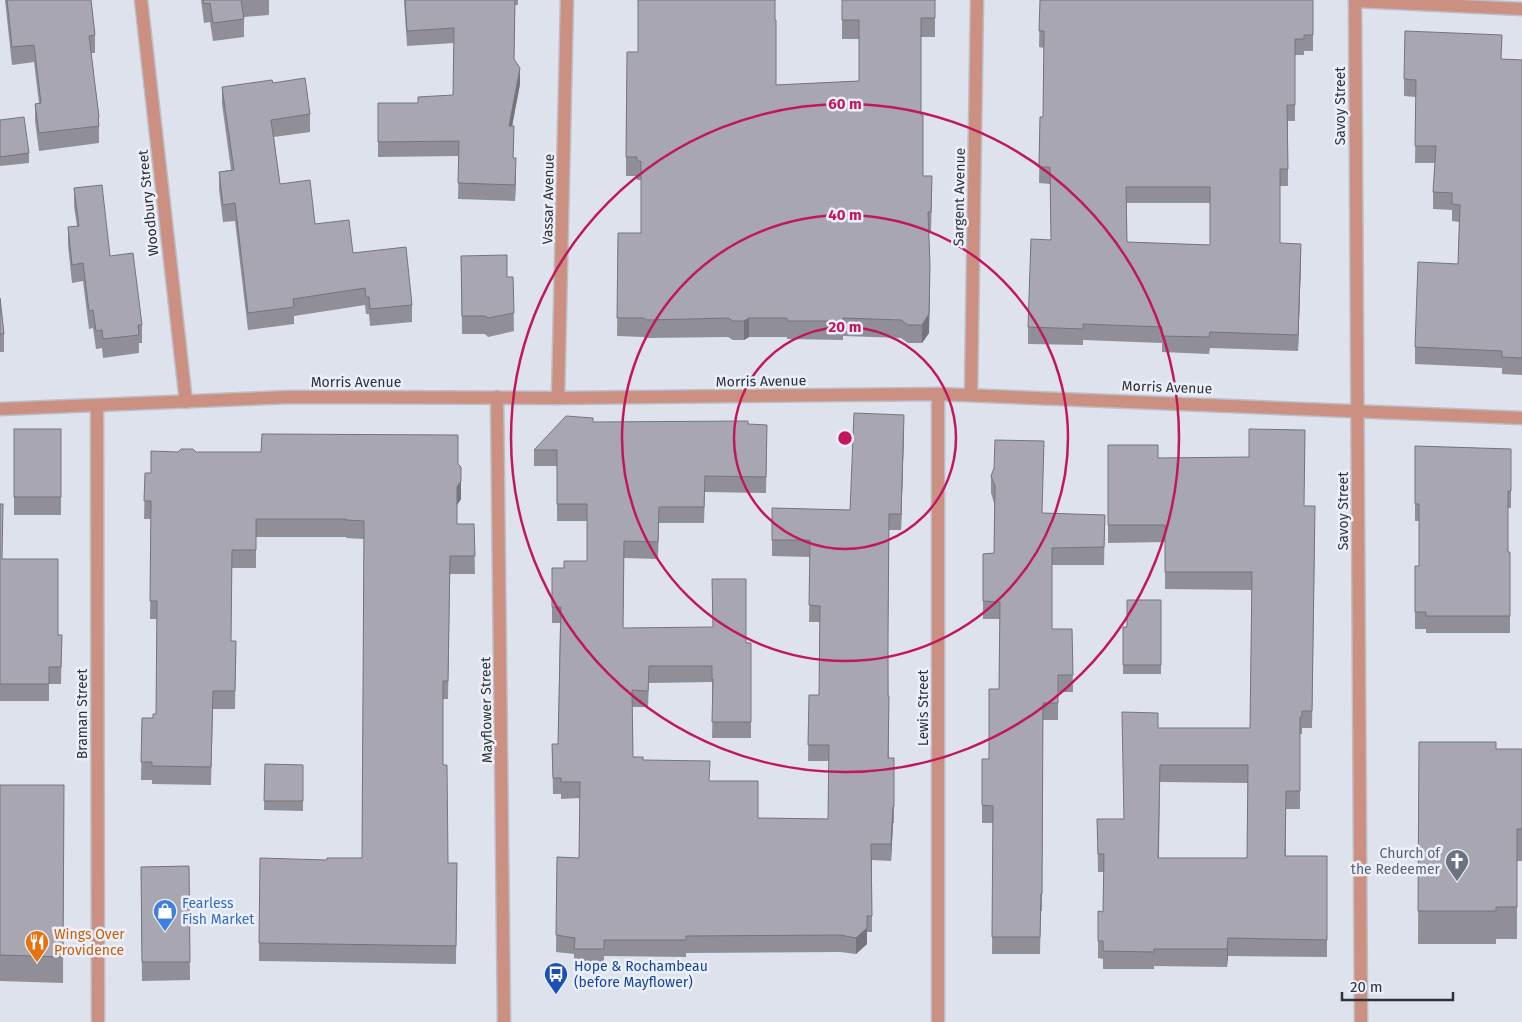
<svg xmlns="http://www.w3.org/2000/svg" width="1522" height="1022" font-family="'Fira Sans',sans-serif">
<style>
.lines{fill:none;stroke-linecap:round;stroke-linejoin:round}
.minor-casing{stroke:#bbbfc7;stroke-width:15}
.minor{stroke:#cb9081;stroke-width:12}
.wall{fill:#908f97;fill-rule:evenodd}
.shaded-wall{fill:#76747b}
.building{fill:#a8a6b0;stroke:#76747b;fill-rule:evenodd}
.ring{fill:none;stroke:#c2185b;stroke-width:2.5}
.labels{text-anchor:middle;stroke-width:5;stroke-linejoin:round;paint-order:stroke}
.street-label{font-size:14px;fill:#303135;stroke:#ebeff9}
.worship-label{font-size:14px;fill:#5b616d;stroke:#ebeff9;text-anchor:end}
.shop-label{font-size:14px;fill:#366cbe;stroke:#ebeff9;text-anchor:start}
.food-label{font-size:14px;fill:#c56008;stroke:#ebeff9;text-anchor:start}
.transit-label{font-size:14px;fill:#164399;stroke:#ebeff9;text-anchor:start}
.centre{fill:#c2185b;stroke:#ebeff9;stroke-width:2.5}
.ring-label{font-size:15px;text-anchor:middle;font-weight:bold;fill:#c2185b;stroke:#ebeff9;stroke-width:5;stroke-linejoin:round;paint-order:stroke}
</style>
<rect width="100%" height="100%" fill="#dee2ec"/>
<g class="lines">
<g class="minor-casing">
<g id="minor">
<path d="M141,0L186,402"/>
<path d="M1355,0L1361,1022"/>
<path d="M1355,1L1522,9"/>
<path d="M938,394V1022"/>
<path d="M971,394L977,0"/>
<path d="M497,397L504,1022"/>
<path d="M558,398L567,0"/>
<path d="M97,406L98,1022"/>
<path d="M0,409L290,397L558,398L938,394L1522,418"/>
</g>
</g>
<use href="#minor" class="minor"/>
</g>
<g class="wall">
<path d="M5,0H91L95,35V53H91L99,117V143L39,151L35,121V104L39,103L34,62L12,65Z"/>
<path d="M201,0H269V15L244,17V37L213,41L210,22L204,23Z"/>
<path d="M404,0H518V5H515L514,59L520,84L512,126L514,142L513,158L516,173L515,201L458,199L459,156L378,157V103H418L453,95L454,43L407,46Z"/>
<path d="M842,0H935V37H921V115L923,176L932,195L931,231H929L930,283L929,333L922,343H908L901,338L843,336V340L787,339V337H749L744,340H733L728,337L647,338L643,337L617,336L618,233H641V180H637V176H626V118L638,52L775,20L776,85L859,81V39H842Z"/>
<path d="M1040,0H1313V51H1304V55H1295V121H1288V186H1280V243L1301,260L1298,351L1210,348L1209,354L1162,352V343L1083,340V345L1028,344V327L1051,240L1050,184L1039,183L1040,117H1043L1044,48L1039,47ZM1127,203H1210V245L1127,242Z"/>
<path d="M1502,59L1522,60V375L1502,374V368L1415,364V347L1458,264L1459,222L1452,221V210L1433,209V192L1435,163H1415L1416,97L1404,96V79Z"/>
<path d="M273,83L310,114V132L274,137L280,184L315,224L353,253L412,305V322L370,326L369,314H366L365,305L294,316V324L248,330L235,221L223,222L219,189V172L231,170L222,104V87Z"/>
<path d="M0,120L29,153V163L0,166Z"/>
<path d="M74,188L110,256L142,325V343H139V353L103,358L102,348L96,349L93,328L89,329L83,281L72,283L68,245V227L77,226L74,206Z"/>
<path d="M461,256L507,277H513L514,331L488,337L485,334H462Z"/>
<path d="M0,298L4,334V352H0Z"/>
<path d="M593,422L748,424L767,441L766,493L705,492L704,523H659L658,559L624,558L623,628L751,643V738H712L713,695H712V682L649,683L648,707H632L633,757L710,781L758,818L828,819L829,761H808L809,695H819L820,622H809L810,557L772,556V508L850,510L904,431L901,530H889L888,647L889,758H894V823H893L891,861L872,860V932H867V944L856,954L840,952L686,953V957L604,956V965H574V954L556,952L557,857L579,858L580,798L561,799V794H553L552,744H558L560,623H552V568H564L587,561V521H557V466H534V450Z"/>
<rect x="14" y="429" width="47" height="86"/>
<path d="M1108,445L1158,458L1304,506L1315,524L1312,728H1302V734H1300V809H1286V856H1327V957L1228,956L1227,967L1154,966V969H1103V959L1098,958V911L1103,912L1104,872H1098L1097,819H1124L1158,728H1250L1252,590L1165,589V542L1108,543ZM1160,782L1248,783L1247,858H1159Z"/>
<path d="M1415,446L1511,449V508H1508V552H1510V633H1426V629H1415V566H1419V521H1415Z"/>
<path d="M196,452L458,464L461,467V499L457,505V524H474L475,574H450L448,699H443V765L448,863H457L456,964L259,961V943L327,860L362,858L364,539L346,538V537H256V568H232L231,641H236L235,709H213L211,785L152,784V780H141L142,718H153L156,714L157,619H150L151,519H144L145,473H151Z"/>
<path d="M991,476L1043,513L1105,515L1104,565H1052V629H1072L1073,692H1058V720H1043L1042,911H1041L1040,954H992L993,823H982V759H989L999,689L1000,619H983V554L994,553V503L991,493Z"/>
<path d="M0,504L2,559L58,635H62L61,684H49V701H0Z"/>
<path d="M1161,600V674H1123V627H1127Z"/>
<path d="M1419,742L1496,749H1522V861H1517V939H1496V944H1418Z"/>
<path d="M265,764L303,765V811L264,810Z"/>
<path d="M0,785H64L63,983L0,981Z"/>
<path d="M189,866L190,980L142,981L141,867Z"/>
</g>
<g class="shaded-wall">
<path d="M520,68V84L509,142V126Z"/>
<path d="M516,158V173L515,201V185Z"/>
<path d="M1301,244V260L1298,351V335Z"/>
<path d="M930,265L929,333L922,343V325Z"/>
<path d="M749,318V337L744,340V321Z"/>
<path d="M904,415V431L901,530V514Z"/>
<path d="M461,481V499L457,505V487Z"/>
<path d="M893,807V823L891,861V844Z"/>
<path d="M867,916V944L856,954V938Z"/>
<path d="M1228,938V956L1227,967V949Z"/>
</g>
<g class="building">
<path d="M7,0H91L95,35L89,36L99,117H98L99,126L39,133L35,104L41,103L34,45L12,47Z"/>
<path d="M203,0H241L244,19L213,23L210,3L204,4Z"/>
<path d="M405,0H515L514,59L520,68L509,126H514L513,158H516L515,185L458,183L459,141L378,142V103H418V97L453,95L454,28L407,31Z"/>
<path d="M638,0H775V20H776V85L859,81V20H842V0H935V18H921V115H923V176H932L931,212H928L930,265L929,314L922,325H908L901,320L843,318V321H787V318H749L744,321H733L728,318L647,320L643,318H617L618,233H641V161H637V157H626L627,52H638Z"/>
<path d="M1040,0H1313V35H1304V39H1295V105H1287L1288,169H1280V243L1301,244L1298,335L1210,332L1209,337L1162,336V327L1083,324V329L1028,327L1031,239L1051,240L1050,167H1039L1040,117H1043L1044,31H1039ZM1126,187H1210V245L1127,242Z"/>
<path d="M1405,31L1502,35L1501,59L1522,60V358L1502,357V351L1415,347L1418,262L1458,264L1460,205L1452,204V193L1433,192L1436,146H1415L1416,80L1404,79Z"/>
<path d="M305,78L310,114L271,120L280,184L310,180L315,224L349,220L353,253L406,247L412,305L370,309L369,297H366L365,288L293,299L294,307L248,313L235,203L223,205L219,172L234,170L222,87L272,80L273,83Z"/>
<path d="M24,117L29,153L0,157V120Z"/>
<path d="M102,185L110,256L133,253L142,325H138L139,335L103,339L102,330L96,331L93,310L89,311L83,263L72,265L68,227L79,226L74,188Z"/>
<path d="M507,255V277H513L514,313L488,318L485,316H462L461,256Z"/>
<path d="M0,298L4,334H0Z"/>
<path d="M854,413L904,415L901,514H889L888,634V696H889L888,758H894V807H893L891,844H871L872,916H867V928L856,938L840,935L686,936V940H604V949H574L575,938L556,935L557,857L579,858L580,782H561V778H553L552,744H558L561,607H552V568H564V561H587V504H557V450H534L566,416L593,418V422L748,421V424L767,425L766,477L705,476L704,507H659L658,542L624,541L623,628L713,627L712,579H746V643H751V722H712L713,679H712V666H649L648,691L632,690L633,757H643V760L710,761L709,781H758V818L828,819L829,745H808L809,695H819L820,606L809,605L810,540H772V508L850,510Z"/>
<rect x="14" y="429" width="47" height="68"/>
<path d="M1249,429L1305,430L1304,506H1315L1312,711H1302V717H1300V791H1286L1285,856H1327V940L1228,938L1227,949H1154V952L1103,951V941H1098V911L1103,912L1104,854H1098L1097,819H1124L1122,712L1158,713V728H1250L1252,572H1165V525H1108V445H1158V458L1249,457ZM1160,765H1248L1247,858H1158Z"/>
<path d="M262,434L458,435V464L461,467V481L457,487V524H474L475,556H450L448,681H443V765H447L448,863H457L456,946L259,943L260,858L327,860V858H362L364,521L346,520V519H256V550H232L231,641H236L235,691H213L211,767L152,766V762H141L142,718H153V714H156L157,601H150L151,501H144L145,473H151V451L178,452L181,449H193L196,452H261Z"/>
<path d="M995,440L1044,441L1042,513L1105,515L1104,547L1052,548V629H1072L1073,675H1058V703H1043L1042,894H1041L1040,937H992L993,806L982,805V759H989V689H999L1000,602L983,601V554L994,553L995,486L991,476L994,468Z"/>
<path d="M1415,446L1511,449V491H1508V552H1510V616H1426V612H1415V566H1419V504H1415Z"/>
<path d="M0,504H3L2,559H58V635H62L61,667H49V684H0Z"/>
<path d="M1127,600H1161V665H1123V627H1127Z"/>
<path d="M1419,742H1496V749H1522V829H1517V907H1496V911H1418Z"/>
<path d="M265,764L303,765V801H264Z"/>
<path d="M0,785H64L63,957L0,955Z"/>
<path d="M189,866L190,962H142L141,867Z"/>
</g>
<g class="ring">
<circle cx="845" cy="438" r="111"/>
<circle cx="845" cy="438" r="223"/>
<circle cx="845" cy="438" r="334"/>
</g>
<defs>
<g id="church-pin" transform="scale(1.25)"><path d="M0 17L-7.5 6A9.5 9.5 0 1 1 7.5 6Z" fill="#6b7280" stroke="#ebeff9"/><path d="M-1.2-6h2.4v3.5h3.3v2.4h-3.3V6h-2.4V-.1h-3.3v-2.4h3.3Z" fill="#fff"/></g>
<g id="shop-pin" transform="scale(1.25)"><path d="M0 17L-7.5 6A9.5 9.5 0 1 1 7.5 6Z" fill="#3f7fe0" stroke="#ebeff9"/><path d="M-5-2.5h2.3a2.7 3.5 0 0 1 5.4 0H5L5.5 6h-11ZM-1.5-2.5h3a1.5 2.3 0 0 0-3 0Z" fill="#fff"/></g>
<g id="restaurant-pin" transform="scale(1.25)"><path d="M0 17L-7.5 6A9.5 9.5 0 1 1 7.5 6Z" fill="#e8710a" stroke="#ebeff9"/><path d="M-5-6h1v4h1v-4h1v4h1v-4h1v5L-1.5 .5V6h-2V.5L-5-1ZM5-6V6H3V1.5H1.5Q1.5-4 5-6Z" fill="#fff"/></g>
<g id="bus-pin" transform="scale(1.25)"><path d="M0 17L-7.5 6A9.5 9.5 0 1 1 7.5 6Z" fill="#1a4fb4" stroke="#ebeff9"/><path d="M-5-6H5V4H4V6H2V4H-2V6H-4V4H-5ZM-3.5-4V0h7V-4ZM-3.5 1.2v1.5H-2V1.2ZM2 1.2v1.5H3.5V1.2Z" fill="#fff"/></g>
</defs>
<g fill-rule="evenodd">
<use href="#church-pin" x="1457" y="861"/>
<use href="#shop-pin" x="165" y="911"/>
<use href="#restaurant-pin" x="37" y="942"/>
<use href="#bus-pin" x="556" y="974"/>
</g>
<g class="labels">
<g class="street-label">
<text transform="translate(1340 106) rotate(-90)" y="5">Savoy Street</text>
<text transform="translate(959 197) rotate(-89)" y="5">Sargent Avenue</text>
<text transform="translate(548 199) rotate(-89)" y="5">Vassar Avenue</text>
<text transform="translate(148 203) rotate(-96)" y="5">Woodbury Street</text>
<text transform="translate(761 381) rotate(-1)" y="5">Morris Avenue</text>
<text x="356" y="387">Morris Avenue</text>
<text transform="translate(1167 387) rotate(2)" y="5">Morris Avenue</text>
<text transform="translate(1343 511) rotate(-90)" y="5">Savoy Street</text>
<text transform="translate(923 708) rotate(-90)" y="5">Lewis Street</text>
<text transform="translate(486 710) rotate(-91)" y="5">Mayflower Street</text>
<text transform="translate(82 714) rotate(-90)" y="5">Braman Street</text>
</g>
<g class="worship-label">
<text x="1440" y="858">Church of<tspan x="1440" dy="16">the Redeemer</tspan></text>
</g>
<g class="shop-label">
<text x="182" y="908">Fearless<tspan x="182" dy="16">Fish Market</tspan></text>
</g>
<g class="food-label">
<text x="54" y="939">Wings Over<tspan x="54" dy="16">Providence</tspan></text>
</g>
<g class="transit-label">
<text x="574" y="971">Hope &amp; Rochambeau<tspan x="574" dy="16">(before Mayflower)</tspan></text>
</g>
</g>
<circle cx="845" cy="438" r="8" class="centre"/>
<g class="ring-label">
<text x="845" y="109">60 m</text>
<text x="845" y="220">40 m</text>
<text x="845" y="332">20 m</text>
</g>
<path d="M1342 992v8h111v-8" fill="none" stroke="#303135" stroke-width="2.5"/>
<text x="1350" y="992" font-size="15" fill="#303135" stroke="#ebeff9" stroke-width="4" paint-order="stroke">20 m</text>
</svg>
